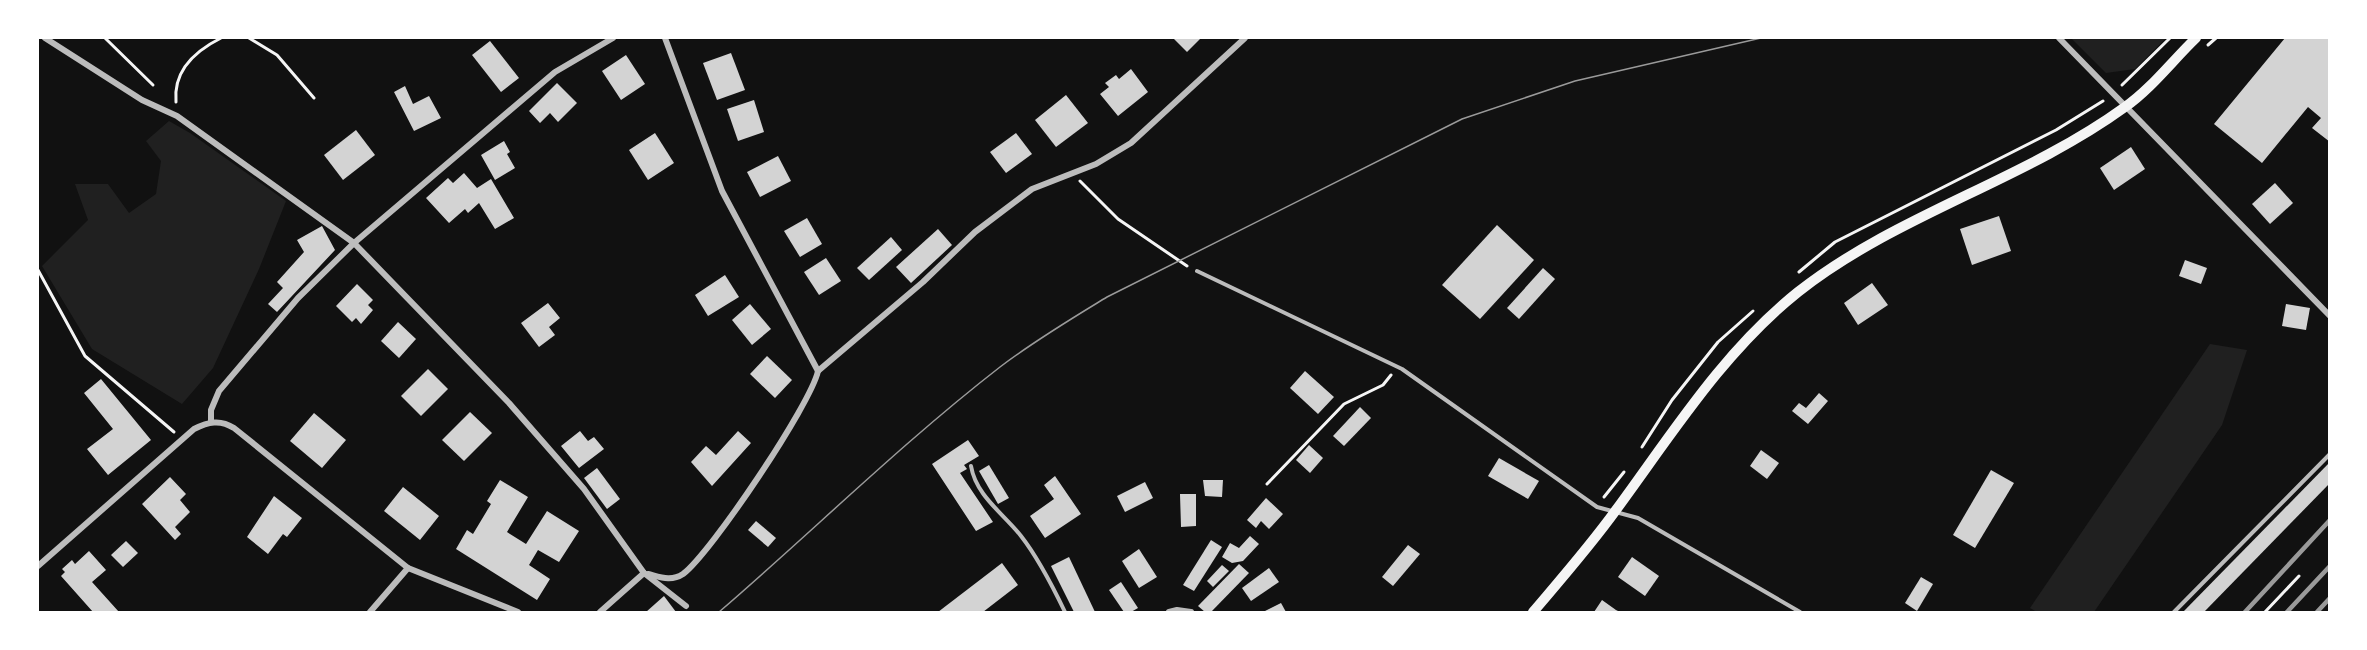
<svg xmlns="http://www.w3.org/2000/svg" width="2367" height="650" font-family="Helvetica,sans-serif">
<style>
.green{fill:#202020}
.building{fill:#d3d3d3}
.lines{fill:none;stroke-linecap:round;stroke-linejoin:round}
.path{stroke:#f5f5f5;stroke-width:3}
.service{stroke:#bcbcbc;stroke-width:4}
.minor{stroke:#bcbcbc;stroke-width:6}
.secondary{stroke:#f5f5f5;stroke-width:10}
.tram{stroke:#9a9a9a;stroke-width:1.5}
.rail{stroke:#9a9a9a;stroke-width:4.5}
</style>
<rect width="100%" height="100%" fill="#111"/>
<g class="green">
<path d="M2071,38H2166L2135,69L2106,73Z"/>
<path d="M169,121L190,133L286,201L259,269L213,368L182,404L92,349L42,266L88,220L75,184H108L129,213L156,194L161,161L146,141Z"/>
<path d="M2210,344L2247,350L2222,425L2094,612H2037L2030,608Z"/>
</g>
<g class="building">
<path d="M1173,38H1201L1187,52Z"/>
<path d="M2285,38H2330V142L2312,128L2321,118L2308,107L2262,163L2214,124Z"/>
<path d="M490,41L519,78L501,92L472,55Z"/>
<path d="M731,53L745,90L717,100L703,63Z"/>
<path d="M626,55L645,84L621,100L602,71Z"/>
<path d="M1131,69L1148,92L1118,116L1100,94L1109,87L1105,83L1116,75L1119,79Z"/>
<path d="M557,83L577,103L558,122L550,113L540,123L529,111Z"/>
<path d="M405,86L413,104L429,96L441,118L414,131L394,92Z"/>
<path d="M1066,95L1088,123L1056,147L1035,120Z"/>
<path d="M754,100L764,132L738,141L727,109Z"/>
<path d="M356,130L375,155L343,180L324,155Z"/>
<path d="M655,133L674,163L648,180L629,150Z"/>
<path d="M1016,133L1032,154L1006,173L990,152Z"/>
<path d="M504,141L510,152L507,154L515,168L495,180L481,155Z"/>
<path d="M2131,147L2145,169L2114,190L2100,168Z"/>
<path d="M778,156L791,181L760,197L747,172Z"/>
<path d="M464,173L477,188L491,179L514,218L495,229L479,203L468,213L465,209L449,223L426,198L448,178L453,183Z"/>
<path d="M2275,183L2293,203L2270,224L2252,204Z"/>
<path d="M1999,216L2011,251L1972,265L1960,229Z"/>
<path d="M807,218L822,244L800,257L784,231Z"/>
<path d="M1497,225L1534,260L1480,319L1442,285Z"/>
<path d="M322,226L335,250L277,312L268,304L283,288L277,282L304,252L297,240Z"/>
<path d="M938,229L952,245L911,283L896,267Z"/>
<path d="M891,237L902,250L869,280L857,268Z"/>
<path d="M826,258L841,281L819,295L804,272Z"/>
<path d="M2185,260L2207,268L2201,284L2179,276Z"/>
<path d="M1543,268L1555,279L1519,319L1507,308Z"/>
<path d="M725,275L739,297L708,316L695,295Z"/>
<path d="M1872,283L1888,305L1858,325L1844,303Z"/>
<path d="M357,284L373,300L368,305L373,310L361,324L356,318L352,322L336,306Z"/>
<path d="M548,303L560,318L549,327L555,335L539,347L521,323Z"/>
<path d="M750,304L771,329L752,345L732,320Z"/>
<path d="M2286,304L2310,308L2306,330L2282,326Z"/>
<path d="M398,322L416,339L399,358L381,341Z"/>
<path d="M767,356L792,380L775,398L750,374Z"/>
<path d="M428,369L448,389L421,416L401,396Z"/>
<path d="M1305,371L1334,397L1318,414L1290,388Z"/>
<path d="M101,379L151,440L108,475L87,449L113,429L84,393Z"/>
<path d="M1819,393L1828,401L1808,424L1792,411L1799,403L1806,408Z"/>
<path d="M1360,407L1371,418L1344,446L1333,436Z"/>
<path d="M470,412L492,433L464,461L442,440Z"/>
<path d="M314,413L346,440L322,468L290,441Z"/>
<path d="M580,431L588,441L594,437L604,449L579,468L561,446Z"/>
<path d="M738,431L751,443L712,486L691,462L706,446L716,455Z"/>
<path d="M968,440L979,456L964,465L967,469L960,473L993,522L976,531L932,464Z"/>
<path d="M1309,445L1323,458L1310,473L1296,460Z"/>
<path d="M1761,450L1779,463L1767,479L1750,466Z"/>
<path d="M1499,458L1539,481L1528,499L1488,476Z"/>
<path d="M2330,462V483L2204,612H2183Z"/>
<path d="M989,465L1009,498L998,504L979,471Z"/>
<path d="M597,468L620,499L607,509L584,478Z"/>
<path d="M1991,470L2014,483L1975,548L1953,535Z"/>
<path d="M1055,476L1081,514L1045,538L1030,516L1054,499L1044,485Z"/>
<path d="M170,477L186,494L180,500L190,512L175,527L181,534L175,540L142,504Z"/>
<path d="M500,480L528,497L507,532L526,544L547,511L579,531L559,562L538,550L529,565L550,579L537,600L456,549L467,530L473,534L491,504L487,501Z"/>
<path d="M1203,480H1223L1222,497L1205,496Z"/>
<path d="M1145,482L1153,498L1125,512L1117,496Z"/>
<path d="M403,487L439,516L420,540L384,511Z"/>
<path d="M1180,494H1196V526L1181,527Z"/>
<path d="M274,496L302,518L287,537L283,534L268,554L247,537Z"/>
<path d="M1266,498L1283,514L1269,529L1261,521L1256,528L1247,520Z"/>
<path d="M756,521L776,538L768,547L748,530Z"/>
<path d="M1250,536L1259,544L1243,561L1232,563L1222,557L1230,543L1239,548Z"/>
<path d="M1211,540L1222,547L1194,591L1183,585Z"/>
<path d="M126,541L138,553L123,567L111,555Z"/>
<path d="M1408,545L1420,554L1393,586L1382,577Z"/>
<path d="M1139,549L1157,577L1139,588L1122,561Z"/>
<path d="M89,551L106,570L92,582L119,612H93L61,576L65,572L62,569L72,560L75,564Z"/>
<path d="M1069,557L1095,612H1074L1051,566Z"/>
<path d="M1632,557L1659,576L1645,596L1618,577Z"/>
<path d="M1002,563L1018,585L983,612H938Z"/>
<path d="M1239,564L1249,573L1211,612H1205L1198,606Z"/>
<path d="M1222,565L1229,571L1213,587L1207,581Z"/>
<path d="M1269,568L1279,582L1251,601L1242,588Z"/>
<path d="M1921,577L1933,584L1917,611L1905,603Z"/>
<path d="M1121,582L1138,608L1131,612H1124L1109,590Z"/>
<path d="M664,596L676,612H646Z"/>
<path d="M1602,600L1616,610L1620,612H1594Z"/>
<path d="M1281,603L1286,612H1266L1265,611Z"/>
</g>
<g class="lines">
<g class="path">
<path d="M105,38L153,85"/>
<path d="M249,38L277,55L314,98"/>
<path d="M2208,45L2216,38"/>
<path d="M2122,85L2170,38"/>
<path d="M176,102C173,71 195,51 221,38"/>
<path d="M1080,181L1118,219L1187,266"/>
<path d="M38,270L85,356L174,432"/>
<path d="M1799,272L1835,242L2056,130L2103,101"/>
<path d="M1642,447L1672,400L1718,342L1753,311"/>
<path d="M1267,484L1344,404L1383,385L1391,375"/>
<path d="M1604,497L1624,472"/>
<path d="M2265,612L2299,576"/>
</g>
<g class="service">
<path d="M1197,271L1402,369L1597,507L1638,518L1800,612"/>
<path d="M971,466C976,496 1004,514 1021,536C1039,559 1053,587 1065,612"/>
<path d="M2174,612L2330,454"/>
</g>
<g class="minor">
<path d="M45,38L142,100L177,116L354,243L509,403L584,489L644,573L686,606"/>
<path d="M665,38L722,191L818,371"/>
<path d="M2059,38L2330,316"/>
<path d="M211,422V410L219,391L298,298L354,243L555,72L613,38"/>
<path d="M38,566L194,429C208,422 220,419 234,428L408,568L518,612"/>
<path d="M648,574C660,577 671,582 683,574C711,553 811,404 818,371L923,282L975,232L1032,189L1096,164L1131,143L1245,38"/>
<path d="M370,612L408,568"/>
<path d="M600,612L644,573"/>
<path d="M1169,612L1177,610L1191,612"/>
</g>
<path class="secondary" d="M1533,612C1561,579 1590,546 1616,510C1672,434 1723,352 1798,292C1897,214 2023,181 2125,107C2151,89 2173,60 2196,38"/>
<path class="tram" d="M719,612C813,531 902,443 1000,367C1034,341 1071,319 1107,297L1462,119L1575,81L1761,38"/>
<g class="rail">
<path d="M2245,612L2330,520"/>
<path d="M2287,612L2330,566"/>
<path d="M2317,612L2330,598"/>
</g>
</g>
<rect width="2367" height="650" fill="none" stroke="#ffffff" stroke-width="78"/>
</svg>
